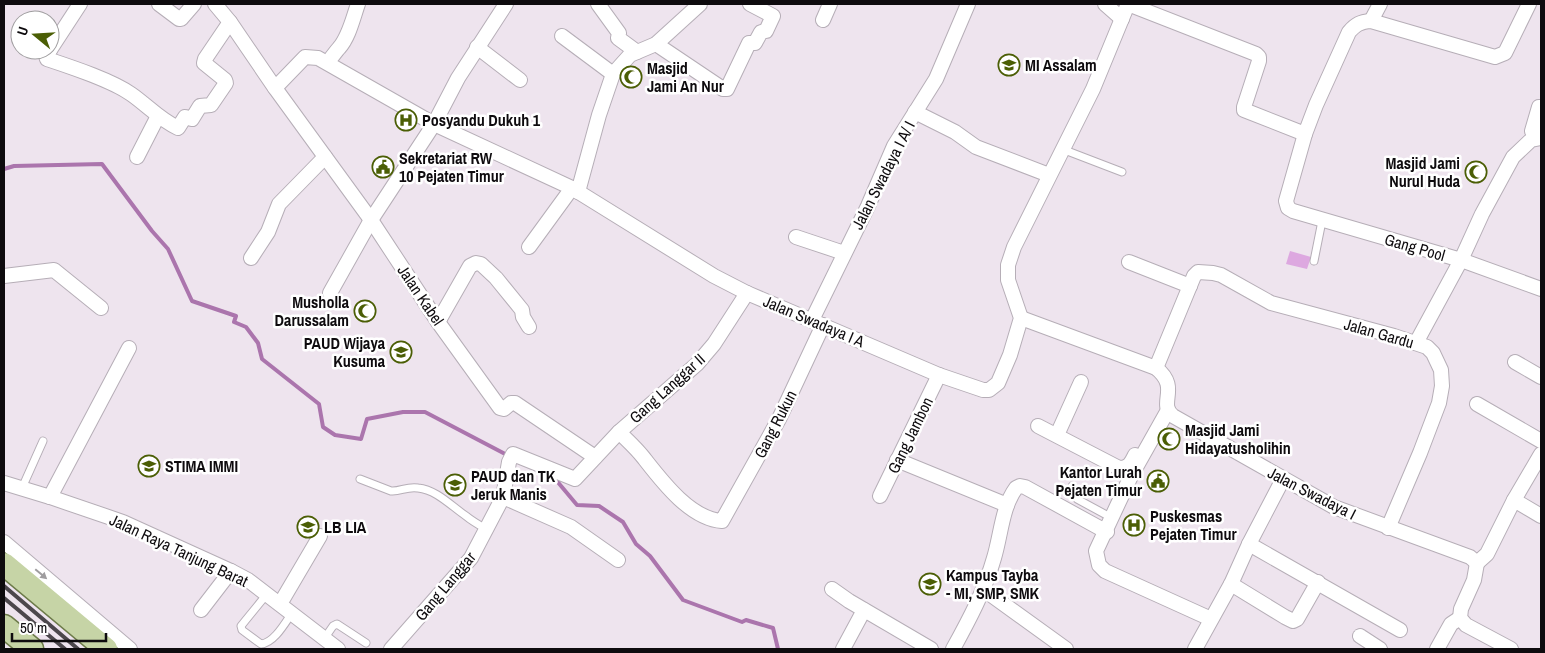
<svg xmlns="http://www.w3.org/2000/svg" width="1545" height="653" font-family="'Archivo Narrow',sans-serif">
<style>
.green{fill:#dda8e0}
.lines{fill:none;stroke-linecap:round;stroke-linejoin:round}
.stream{stroke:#ab75ad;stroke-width:4}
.lane-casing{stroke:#b6aeb7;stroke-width:9}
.street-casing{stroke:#b6aeb7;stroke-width:16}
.primary-casing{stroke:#6d7b4a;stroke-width:25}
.lane{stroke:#fff;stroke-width:7}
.street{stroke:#fff;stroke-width:14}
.primary{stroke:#c6d4a6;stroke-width:22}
.rail{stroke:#4c474c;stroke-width:4}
.oneway{fill:#9f9d9f}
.labels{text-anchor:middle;stroke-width:5;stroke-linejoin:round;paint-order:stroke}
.poi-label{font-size:16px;font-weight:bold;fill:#0e0b0e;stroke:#fff;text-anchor:start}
.street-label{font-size:16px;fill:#0e0b0e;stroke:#fff}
</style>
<rect width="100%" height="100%" fill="#eee4ee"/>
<path class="green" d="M1290,251L1311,257L1307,269L1286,264Z"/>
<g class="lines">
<g class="stream">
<path d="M4,169L14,166L102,164L152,231L168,249L192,301L236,316L234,322L246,327L258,343L262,359L319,404L323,427L335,435L361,439L367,419L403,412H425L509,456"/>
<path d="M551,474L577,505L599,506L623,522L636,544L650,556L683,600L742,622L746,620L773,628L778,649"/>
</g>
<g class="lane-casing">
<g id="lane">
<path d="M1062,149L1122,172"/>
<path d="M1314,261L1322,221"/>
<path d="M360,479L391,491C400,492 407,486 418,488C437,490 451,506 466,516C472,521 479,525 486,529"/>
<path d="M1072,486L1077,499L1112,518"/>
<path d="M22,488L43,441"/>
<path d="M267,594L245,621L241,626L242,630L261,644C274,643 285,623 292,613"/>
<path d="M324,639L333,626L337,624L366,643"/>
</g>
</g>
<g class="street-casing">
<g id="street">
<path d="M159,4L179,19H181L194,4"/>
<path d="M215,4L230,22L275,88L371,220L438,322L500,408L504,409L511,403H515L595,457"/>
<path d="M598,4L619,33L618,38L637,52"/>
<path d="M1105,4L1122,19"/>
<path d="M1128,4L1256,54L1259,57V61L1244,107V110L1305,134"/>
<path d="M1529,4L1505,53L1495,57L1371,21C1360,22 1356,24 1349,32L1316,105L1305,134L1286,201L1288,208L1293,211L1461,260L1541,289"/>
<path d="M823,20L830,4"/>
<path d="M1371,21L1380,4"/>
<path d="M562,36L613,74"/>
<path d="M656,44L723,89H727L749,43H755L761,32L766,31L773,16L750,4"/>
<path d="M477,47L520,80"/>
<path d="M50,50L46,56L47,59C71,67 111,80 131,94C147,105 160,120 178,128L185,117L192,119L200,106L211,105L226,83L225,80L204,63L205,59L230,22"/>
<path d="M50,50L80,4"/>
<path d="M328,63C332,56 334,54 339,48C349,37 353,18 358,4"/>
<path d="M275,88L305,57L318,58L434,124L572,188L714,276L747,293L939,375L983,390H989L998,383L1010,355L1021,318L1008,280V265L1014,247L1093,89L1128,4"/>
<path d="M915,112L955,132L976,147L1049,175"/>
<path d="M1539,138L1532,131L1539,107H1541"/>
<path d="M137,157L158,116"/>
<path d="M578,192L599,115L613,74L630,55L656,44L700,4"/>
<path d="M796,237L844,253"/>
<path d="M529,247L572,188"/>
<path d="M251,258L268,232L279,204L325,157"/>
<path d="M1129,262L1190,286"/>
<path d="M4,276L54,270L101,308"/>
<path d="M330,293L371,220L434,124L458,78L506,4"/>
<path d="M1021,318L1156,368C1181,388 1157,403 1173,416L1334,507L1470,557L1477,563"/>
<path d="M812,320L868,206L894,146L936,79L968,4"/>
<path d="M438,322L470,266L476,263L481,264L496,278L522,310L523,317L529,327"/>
<path d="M1416,343L1461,260L1482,214L1513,157L1531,140L1541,138"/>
<path d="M1515,362L1541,377"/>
<path d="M1156,368L1194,276L1198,272L1213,273L1221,275L1271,303L1394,336L1427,347L1433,353L1441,370L1442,386L1439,403L1420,453L1388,528"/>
<path d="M1477,404L1541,441"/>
<path d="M1167,412L1131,476L1096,551L1099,565L1105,571L1211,619"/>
<path d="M1038,426L1119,468C1129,468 1131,463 1135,455"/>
<path d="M619,432C627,440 636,448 643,457C661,480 690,519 722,521L779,419L823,325"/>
<path d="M1057,435L1081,382"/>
<path d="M897,460L1007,505"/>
<path d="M4,483L50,497L123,522L231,571L248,580L338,649"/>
<path d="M880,496L939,375"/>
<path d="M50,497L129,348"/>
<path d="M503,497L571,527L618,560"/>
<path d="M1514,500L1541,516"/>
<path d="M4,542L130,649"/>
<path d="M1249,544L1400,630"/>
<path d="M1477,563L1487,554L1514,500L1541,454"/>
<path d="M1477,563L1474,580L1461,609L1460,618L1466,625L1511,649"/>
<path d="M1231,584L1285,617L1293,621L1297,619L1318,582"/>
<path d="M832,589L849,601L931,649"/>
<path d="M983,589L1066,649"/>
<path d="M280,604L320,536"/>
<path d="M201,610L231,571"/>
<path d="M1360,636L1380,649"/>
<path d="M391,649L471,558L503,497L509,462L513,454L575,479L619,432L697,364L714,344L747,293"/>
<path d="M843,649L864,610"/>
<path d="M953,649C969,620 985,590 994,558C1001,535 1002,507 1016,488L1020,486L1025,487L1107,532"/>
<path d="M1195,649L1231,584L1249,544L1283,479"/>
<path d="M1437,649L1451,624L1460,618"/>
</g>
</g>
<g class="primary-casing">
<g id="primary">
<path d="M4,564L106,649"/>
<path d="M4,626L32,649"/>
</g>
</g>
<use href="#lane" class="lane"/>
<use href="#street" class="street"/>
<use href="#primary" class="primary"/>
<g class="rail">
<path d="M4,586L78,649"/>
<path d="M4,598L65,649"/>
</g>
</g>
<defs><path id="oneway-solid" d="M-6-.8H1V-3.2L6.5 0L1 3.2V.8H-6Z" transform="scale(1.25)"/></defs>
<use class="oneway" href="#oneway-solid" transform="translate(41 574) rotate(40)"/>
<defs>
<g id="school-ring" transform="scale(1.125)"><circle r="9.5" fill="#fff" stroke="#4b5e05" stroke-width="1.5"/><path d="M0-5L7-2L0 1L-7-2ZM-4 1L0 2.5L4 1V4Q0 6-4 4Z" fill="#4b5e05"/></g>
<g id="mosque-ring" transform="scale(1.125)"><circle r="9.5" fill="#fff" stroke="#4b5e05" stroke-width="1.5"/><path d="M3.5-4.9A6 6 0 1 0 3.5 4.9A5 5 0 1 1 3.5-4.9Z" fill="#4b5e05"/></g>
<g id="hospital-ring" transform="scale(1.125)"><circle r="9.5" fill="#fff" stroke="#4b5e05" stroke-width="1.5"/><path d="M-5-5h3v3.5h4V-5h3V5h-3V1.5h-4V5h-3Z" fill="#4b5e05"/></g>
<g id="civic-ring" transform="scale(1.125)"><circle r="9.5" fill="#fff" stroke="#4b5e05" stroke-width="1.5"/><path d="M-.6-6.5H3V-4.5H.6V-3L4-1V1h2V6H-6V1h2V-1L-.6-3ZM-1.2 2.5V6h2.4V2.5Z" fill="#4b5e05"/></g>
<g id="university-ring" transform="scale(1.125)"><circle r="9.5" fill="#fff" stroke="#4b5e05" stroke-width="1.5"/><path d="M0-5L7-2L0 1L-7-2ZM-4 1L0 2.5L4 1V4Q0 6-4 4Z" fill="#4b5e05"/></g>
</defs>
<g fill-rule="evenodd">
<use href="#school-ring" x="1009" y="65"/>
<use href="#mosque-ring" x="631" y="77"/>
<use href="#hospital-ring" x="406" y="120"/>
<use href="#civic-ring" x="383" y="167"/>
<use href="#mosque-ring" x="1476" y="172"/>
<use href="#mosque-ring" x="365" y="311"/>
<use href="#school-ring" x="401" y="352"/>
<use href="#mosque-ring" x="1169" y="439"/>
<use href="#university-ring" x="149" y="466"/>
<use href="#civic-ring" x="1158" y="481"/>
<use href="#school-ring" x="455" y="485"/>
<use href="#hospital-ring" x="1134" y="525"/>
<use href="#school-ring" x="308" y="527"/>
<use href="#school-ring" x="930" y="584"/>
</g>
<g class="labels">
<g class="poi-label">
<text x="1025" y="71">MI Assalam</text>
<text x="647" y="74">Masjid<tspan x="647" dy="18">Jami An Nur</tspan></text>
<text x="422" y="126">Posyandu Dukuh 1</text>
<text x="399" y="164">Sekretariat RW<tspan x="399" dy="18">10 Pejaten Timur</tspan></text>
<text x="1460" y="169" text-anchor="end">Masjid Jami<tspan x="1460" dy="18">Nurul Huda</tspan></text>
<text x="349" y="308" text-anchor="end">Musholla<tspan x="349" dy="18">Darussalam</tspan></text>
<text x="385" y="349" text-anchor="end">PAUD Wijaya<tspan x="385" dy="18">Kusuma</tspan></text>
<text x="1185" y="436">Masjid Jami<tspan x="1185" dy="18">Hidayatusholihin</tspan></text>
<text x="165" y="472">STIMA IMMI</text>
<text x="1142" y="478" text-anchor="end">Kantor Lurah<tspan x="1142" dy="18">Pejaten Timur</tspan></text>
<text x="471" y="482">PAUD dan TK<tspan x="471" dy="18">Jeruk Manis</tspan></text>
<text x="1150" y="522">Puskesmas<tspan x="1150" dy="18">Pejaten Timur</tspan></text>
<text x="324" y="533">LB LIA</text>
<text x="946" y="581">Kampus Tayba<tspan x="946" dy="18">- MI, SMP, SMK</tspan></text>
</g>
<g class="street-label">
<text transform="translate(883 175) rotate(-63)" y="6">Jalan Swadaya I A/ I</text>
<text transform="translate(1415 247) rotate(16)" y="6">Gang Pool</text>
<text transform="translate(421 295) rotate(56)" y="6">Jalan Kabel</text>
<text transform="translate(814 321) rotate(23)" y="6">Jalan Swadaya I A</text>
<text transform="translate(1379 333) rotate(16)" y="6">Jalan Gardu</text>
<text transform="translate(667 388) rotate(-42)" y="6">Gang Langgar II</text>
<text transform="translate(775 424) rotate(-63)" y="6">Gang Rukun</text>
<text transform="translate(910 435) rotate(-64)" y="6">Gang Jambon</text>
<text transform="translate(1312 493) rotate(27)" y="6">Jalan Swadaya I</text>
<text transform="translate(179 550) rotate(25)" y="6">Jalan Raya Tanjung Barat</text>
<text transform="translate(445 586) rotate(-50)" y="6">Gang Langgar</text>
</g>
</g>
<rect width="1545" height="653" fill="none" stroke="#0e0b0e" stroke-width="10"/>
<g transform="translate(35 35) rotate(288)"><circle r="24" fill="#ffffff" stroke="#9f9d9f"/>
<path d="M0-4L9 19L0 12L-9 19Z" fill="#4b5e05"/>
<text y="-8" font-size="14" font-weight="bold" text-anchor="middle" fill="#0e0b0e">U</text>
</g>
<path d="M12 633v8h94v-8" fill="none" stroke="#0e0b0e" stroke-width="2.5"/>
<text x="20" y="633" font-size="15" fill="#0e0b0e" stroke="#ffffff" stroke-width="4" paint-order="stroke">50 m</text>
</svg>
